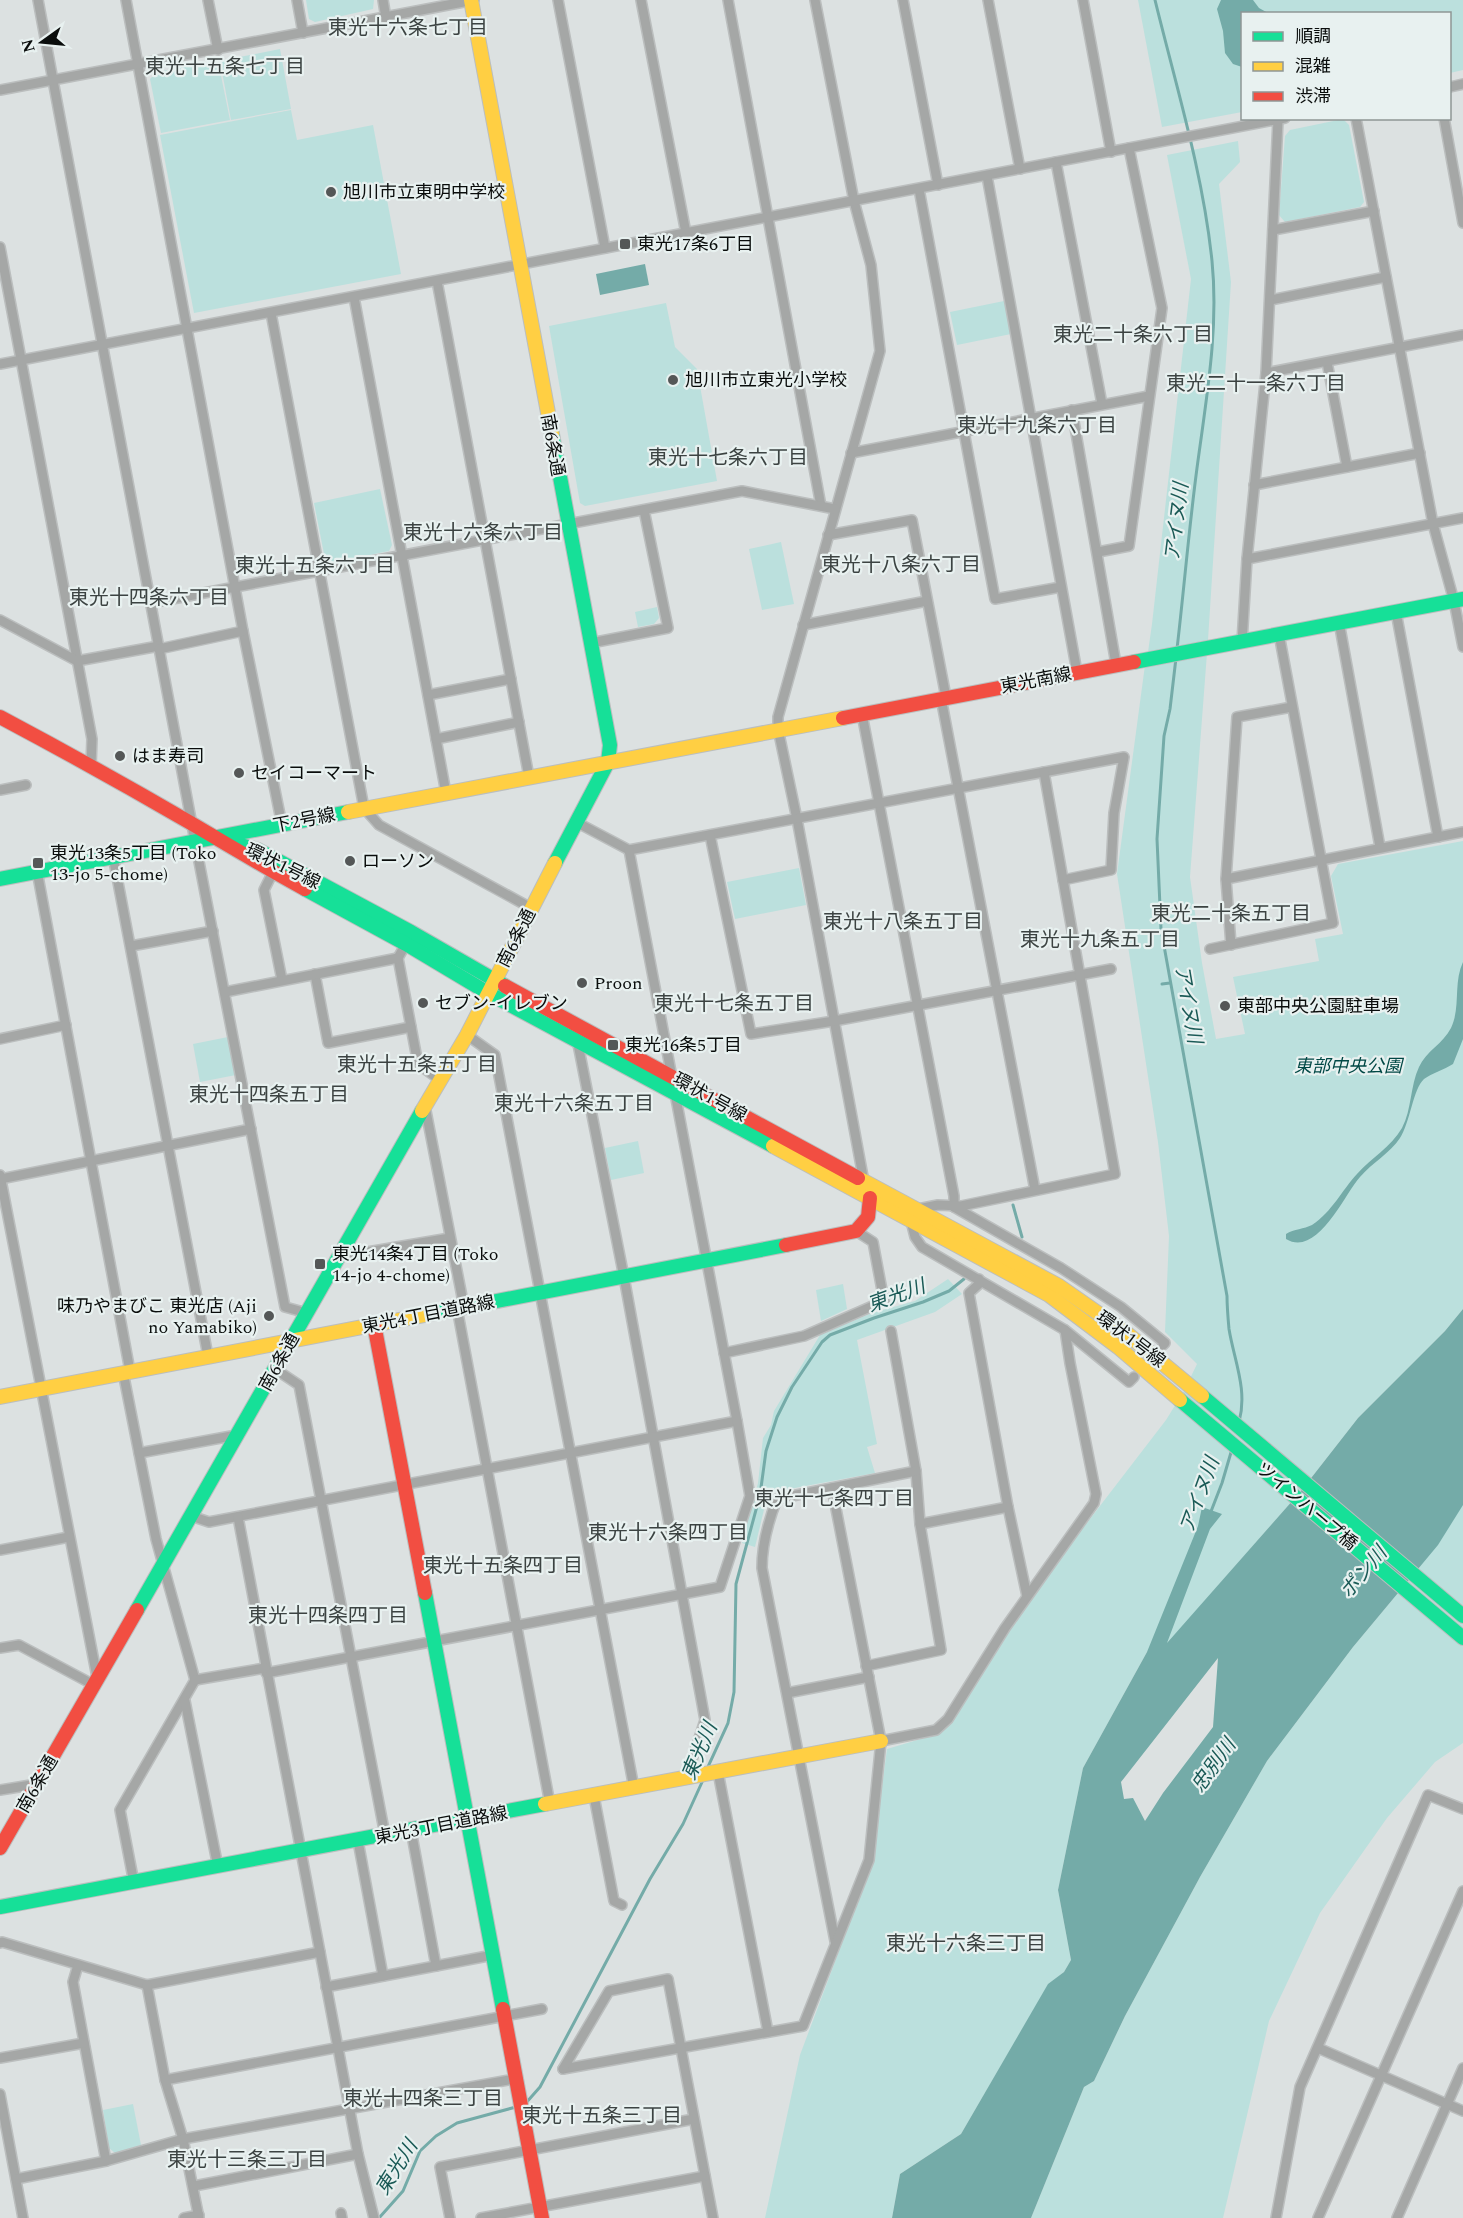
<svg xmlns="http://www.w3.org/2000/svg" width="1463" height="2218" font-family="Spectral,'Noto Sans JP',serif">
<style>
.green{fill:#bbe0dd}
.water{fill:#74aba8;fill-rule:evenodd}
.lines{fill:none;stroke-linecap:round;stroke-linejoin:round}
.stream{stroke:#74aba8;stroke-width:3}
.street-casing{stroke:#bbbebe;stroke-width:12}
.fast-casing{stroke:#bbbebe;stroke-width:16}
.slow-casing{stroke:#bbbebe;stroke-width:16}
.jam-casing{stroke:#bbbebe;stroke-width:16}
.street{stroke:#a5a7a6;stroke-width:9}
.fast{stroke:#16e098;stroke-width:14}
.slow{stroke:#ffcf43;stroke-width:14}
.jam{stroke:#f24e42;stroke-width:14}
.poi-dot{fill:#545757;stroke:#e8f1f0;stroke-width:2}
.labels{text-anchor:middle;stroke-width:4.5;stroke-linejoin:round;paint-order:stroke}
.poi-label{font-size:18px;fill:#0a0d0c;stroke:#e8f1f0;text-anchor:start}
.street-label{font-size:18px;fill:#0a0d0c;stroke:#e8f1f0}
.park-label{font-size:18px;font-style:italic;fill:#004845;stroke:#e8f1f0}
.neighbourhood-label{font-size:20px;fill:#3c4342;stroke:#e8f1f0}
.water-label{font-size:20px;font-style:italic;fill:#1a5a56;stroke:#e8f1f0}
</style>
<rect width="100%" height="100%" fill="#dce1e1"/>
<g class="green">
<path d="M306,0H374L373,9L315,22L309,19Z"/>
<path d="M1138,0H1463V70L1450,73V14H1242V112L1162,127Z"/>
<path d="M280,49L291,109L231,120L220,61Z"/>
<path d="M218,61L230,120L161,133L150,79L157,72Z"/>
<path d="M291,110L297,140L373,125L401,274L194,313L160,135Z"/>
<path d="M1343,119L1349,125L1364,202L1360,207L1285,222L1279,215L1285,136L1290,130Z"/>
<path d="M1238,141L1240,162L1219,184L1231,282L1208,640L1148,652L1152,624L1191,279L1167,155Z"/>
<path d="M1004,301L1011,334L957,345L950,312Z"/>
<path d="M666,303L675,347L697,369L717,481L585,506L580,503L549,326Z"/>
<path d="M380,489L392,545L389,551L326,564L314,503Z"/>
<path d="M781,542L794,604L762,610L749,549Z"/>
<path d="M657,607L659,618L654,624L638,627L635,612Z"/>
<path d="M1207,653L1190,877L1202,963L1216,1039L1245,1034L1233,977L1319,961L1315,939L1343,934L1331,876L1338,864L1463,841V1309L1445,1331L1358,1418L1301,1491L1166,1645L1147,1652L1083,1768L1058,1890L1071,1960L1064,1972L1048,1985L961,2134L900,2174L892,2218H765L800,2055L872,1863L887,1749L941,1733L1030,1597L1166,1420L1184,1391L1197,1364L1165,1332L1169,1236L1158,1142L1117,874L1145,665Z"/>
<path d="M799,868L806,905L735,919L727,882Z"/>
<path d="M228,1037L236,1075L200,1082L193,1044Z"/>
<path d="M638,1141L644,1173L611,1180L605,1148Z"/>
<path d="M948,1279L962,1294L935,1312L857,1340L877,1444L867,1447L875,1473L768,1493L755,1547L742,1543L758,1483L763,1438L771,1425L774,1411L820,1335L872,1313L915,1301Z"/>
<path d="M843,1284L847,1309L821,1321L816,1290Z"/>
<path d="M1463,1414V1743L1435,1762L1387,1818L1320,1913L1269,2021L1223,2218H1031L1084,2087L1094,2081L1125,2016L1200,1877L1267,1761L1353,1647L1408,1581Z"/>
<path d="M133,2104L141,2145L115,2153L109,2148L103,2110Z"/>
</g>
<g class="water">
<path d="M1221,0H1253L1259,8L1268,13L1242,14V67L1233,64L1225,53L1223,31L1217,9Z"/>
<path d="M645,264L649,285L600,295L596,274Z"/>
<path d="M1463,962V1039L1453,1064C1444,1070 1432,1073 1424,1079C1413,1089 1410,1123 1400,1138C1390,1153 1372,1163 1360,1177C1344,1195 1317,1258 1286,1239V1234C1294,1229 1304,1229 1312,1225C1332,1212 1342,1190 1357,1174C1371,1158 1391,1147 1402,1128C1412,1109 1410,1086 1419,1067C1426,1051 1443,1044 1451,1028C1461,1007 1453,983 1463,962Z"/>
<path d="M1463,1309V1505L1438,1545L1353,1647L1267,1761L1200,1877L1125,2016L1094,2081L1084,2087L1031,2218H892L900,2174L961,2134L1048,1984L1064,1972L1071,1960L1058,1890L1083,1768L1147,1652L1198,1526L1202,1507L1222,1514L1210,1529L1167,1643L1301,1491L1358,1418L1445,1331ZM1218,1658L1213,1727L1163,1793L1145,1821L1133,1798L1124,1799L1121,1782Z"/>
</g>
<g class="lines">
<g class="stream">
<path d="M1155,0C1176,86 1203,173 1212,261C1219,330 1206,400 1197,468C1189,528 1184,589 1177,649"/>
<path d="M1176,658L1170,709L1164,736L1157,839L1161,929L1227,1296C1227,1307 1228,1318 1229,1329C1234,1360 1248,1390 1239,1422"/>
<path d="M1162,984L1170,983"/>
<path d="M1013,1205L1022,1237"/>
<path d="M1210,1514L1222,1483L1232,1449"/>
<path d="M706,1771L728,1723L734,1692L736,1584L760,1495L766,1451L777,1417L792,1387L822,1342L830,1335L874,1318L923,1302L949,1291L964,1279"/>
<path d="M525,2104L540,2087L650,1879L683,1824L703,1780"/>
<path d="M379,2218L403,2191L420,2151L436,2136L457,2123L516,2107"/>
</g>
<g class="street-casing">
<g id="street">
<path d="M38,0L195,841L285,1307L307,1313"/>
<path d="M126,0L243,631L282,825"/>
<path d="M208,0L218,50"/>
<path d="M297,0L303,33"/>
<path d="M383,0L386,18"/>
<path d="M558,0L605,248"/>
<path d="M641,0L686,233"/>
<path d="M728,0L821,506"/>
<path d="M815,0L854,201L871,265L880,351L778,717V729L797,819L864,1182"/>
<path d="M903,0L938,185"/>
<path d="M988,0L1020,169"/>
<path d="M1083,0L1111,152"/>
<path d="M1450,87L1463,84"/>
<path d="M0,90L474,0"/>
<path d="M1356,118L1433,524L1454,601L1463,647"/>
<path d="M1444,118L1463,223"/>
<path d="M1056,162L1102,404"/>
<path d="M987,176L1077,672"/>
<path d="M919,189L995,599L1061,587"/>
<path d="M1273,230L1374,211"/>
<path d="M0,247L92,739L91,766"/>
<path d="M437,281L529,777"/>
<path d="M354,297L446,793"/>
<path d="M1270,300L1386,277"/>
<path d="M271,313L364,808L379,825L531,908"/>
<path d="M1327,362L1347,467"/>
<path d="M0,364L1285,118"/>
<path d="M1266,373L1463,335"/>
<path d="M1072,410L1116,664"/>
<path d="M851,453L1149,396"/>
<path d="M1254,485L1420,453"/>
<path d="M828,535L912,520L946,697"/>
<path d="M1098,552L1129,546L1162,308L1129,148"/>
<path d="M1247,559L1463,518"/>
<path d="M151,603L742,491L835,509"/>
<path d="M1396,612L1438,837"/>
<path d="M0,620L77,661L159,646"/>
<path d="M1339,622L1380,847"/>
<path d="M803,625L927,601"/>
<path d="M1242,642L1247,559L1266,373L1278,120"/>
<path d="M591,643L668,628L644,510"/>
<path d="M159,649L243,631"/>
<path d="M428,695L511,679"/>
<path d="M941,698L1035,1190"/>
<path d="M862,714L954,1196V1207"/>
<path d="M436,739L519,722"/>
<path d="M0,790L26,785"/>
<path d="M576,822L629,850L1124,757L1114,813L1111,870L1063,880"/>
<path d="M710,835L751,1034L834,1021L1111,969"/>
<path d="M113,856L208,1356"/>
<path d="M37,871L130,1371"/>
<path d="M273,872L264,890L282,980"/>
<path d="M1226,879L1463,832"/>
<path d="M408,940L398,958L418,1064L440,1080"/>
<path d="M1231,945L1226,879L1237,717L1292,707"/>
<path d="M131,946L213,931"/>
<path d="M1210,949L1333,923L1279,634"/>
<path d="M315,974L328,1043L411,1027"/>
<path d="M225,992L398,958"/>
<path d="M467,1035L495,1055L634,1788"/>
<path d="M0,1039L66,1025"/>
<path d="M577,1039L624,1277L705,1720L686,1778"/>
<path d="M425,1106L464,1307"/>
<path d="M0,1175L97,1677"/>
<path d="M0,1179L251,1129"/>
<path d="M954,1207L1061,1268L1121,1307L1165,1343L1163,1345"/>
<path d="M918,1209L938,1205L961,1206L1115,1174L1044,772"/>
<path d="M911,1221L915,1237L922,1247L1065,1330L1129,1382L1134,1377"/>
<path d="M338,1257L450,1238"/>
<path d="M979,1279V1284L969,1293L1008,1507L1027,1596"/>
<path d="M457,1308L550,1804"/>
<path d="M724,1353L804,1336L884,1301L873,1242L856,1231"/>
<path d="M275,1369L299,1385L385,1835"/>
<path d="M123,1372L156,1539L195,1680L120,1810L134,1883"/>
<path d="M139,1453L237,1435"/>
<path d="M191,1516L209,1522L737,1421"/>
<path d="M238,1517L358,2154L374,2218"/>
<path d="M920,1524L1008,1507"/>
<path d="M0,1550L69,1537"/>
<path d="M0,1648L19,1645L94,1685"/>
<path d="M866,1666L941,1650L920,1524L916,1471L891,1331"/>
<path d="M266,1673L720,1587L750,1496L737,1421L629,850"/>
<path d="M195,1680L265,1668"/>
<path d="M787,1693L869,1677"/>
<path d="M185,1701L218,1867"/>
<path d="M881,1741L936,1730L948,1719L1005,1628L1094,1503L1096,1494L1070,1363L1065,1330"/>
<path d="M718,1772L768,2032"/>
<path d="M0,1790L37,1784"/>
<path d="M594,1796L614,1901L622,1905"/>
<path d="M411,1830L436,1966"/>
<path d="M358,1841L383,1976"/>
<path d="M835,1941L762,1568C762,1544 768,1522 777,1499L916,1471"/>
<path d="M0,1943L2,1942L147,1985L320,1952"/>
<path d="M78,1965L73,1982L106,2161"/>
<path d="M147,1985L165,2080L183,2139L199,2218"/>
<path d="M326,1987L493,1955"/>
<path d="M1318,2048L1463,2111"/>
<path d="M0,2058L84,2043"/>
<path d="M563,2069L803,2026L869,1860L881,1741L832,1488"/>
<path d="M563,2069L609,1991L668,1979L713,2218"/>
<path d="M165,2080L542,2009"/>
<path d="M0,2094L23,2218"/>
<path d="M16,2179L106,2161L183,2139L514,2079"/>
<path d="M194,2186L358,2154"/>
<path d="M341,2213L342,2218"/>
<path d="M184,2218L199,2215"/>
<path d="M450,2218L440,2167L694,2119"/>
<path d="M481,2218L705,2176"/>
<path d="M1276,2218L1300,2087L1428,1795L1463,1809"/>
<path d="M1318,2218L1463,1891"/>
<path d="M1397,2218L1463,2068"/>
</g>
</g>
<g class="fast-casing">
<g id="fast">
<path d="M552,434L610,745L608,762L555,863"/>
<path d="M1134,662L1463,599"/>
<path d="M234,843L258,850L411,932L505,986"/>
<path d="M0,879L348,812"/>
<path d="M305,889L406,944L488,993L773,1146"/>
<path d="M430,1314L786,1245"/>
<path d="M1202,1396L1463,1616"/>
<path d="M1180,1400L1463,1638"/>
<path d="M425,1593L503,2009"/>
<path d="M137,1610L422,1111"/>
<path d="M0,1907L545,1804"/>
</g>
</g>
<g class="slow-casing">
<g id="slow">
<path d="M471,0L552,434"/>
<path d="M348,812L843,718"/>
<path d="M422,1111L467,1035L555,863"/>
<path d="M773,1146L1049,1295L1118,1347L1180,1400"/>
<path d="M858,1178L1059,1286L1125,1332L1202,1396"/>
<path d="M0,1397L430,1314"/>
<path d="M545,1804L881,1741"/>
</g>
</g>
<g class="jam-casing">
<g id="jam">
<path d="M0,717C64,751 127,786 189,822C228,845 266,868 305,889"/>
<path d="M843,718L1134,662"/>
<path d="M505,986L858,1178"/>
<path d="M786,1245L856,1231L868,1217L870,1198"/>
<path d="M374,1324L425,1593"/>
<path d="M0,1848L137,1610"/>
<path d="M503,2009L542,2218"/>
</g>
</g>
<use href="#street" class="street"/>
<use href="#fast" class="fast"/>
<use href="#slow" class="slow"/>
<use href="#jam" class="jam"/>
</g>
<g class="poi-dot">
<circle cx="331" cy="192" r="6"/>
<rect x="619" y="238" width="12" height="12" rx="3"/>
<circle cx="673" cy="380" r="6"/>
<circle cx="120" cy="756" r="6"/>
<circle cx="239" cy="773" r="6"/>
<circle cx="350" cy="861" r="6"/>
<rect x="32" y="857" width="12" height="12" rx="3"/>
<circle cx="582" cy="983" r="6"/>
<circle cx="423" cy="1003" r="6"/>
<circle cx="1225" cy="1006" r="6"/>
<rect x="607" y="1039" width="12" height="12" rx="3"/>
<rect x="314" y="1258" width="12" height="12" rx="3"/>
<circle cx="269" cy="1316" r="6"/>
</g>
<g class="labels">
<g class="poi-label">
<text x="343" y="198">旭川市立東明中学校</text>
<text x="637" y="250">東光17条6丁目</text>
<text x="685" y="386">旭川市立東光小学校</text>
<text x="132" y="762">はま寿司</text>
<text x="251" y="779">セイコーマート</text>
<text x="50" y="859">東光13条5丁目 (Toko<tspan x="50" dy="21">13-jo 5-chome)</tspan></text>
<text x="362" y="867">ローソン</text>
<text x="594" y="989">Proon</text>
<text x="435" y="1009">セブン-イレブン</text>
<text x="1237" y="1012">東部中央公園駐車場</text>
<text x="625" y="1051">東光16条5丁目</text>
<text x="332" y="1260">東光14条4丁目 (Toko<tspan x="332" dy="21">14-jo 4-chome)</tspan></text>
<text x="257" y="1312" text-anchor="end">味乃やまびこ 東光店 (Aji<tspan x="257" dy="21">no Yamabiko)</tspan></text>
</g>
<g class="street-label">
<text transform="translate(553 445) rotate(80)" y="6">南6条通</text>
<text transform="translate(1036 680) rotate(-11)" y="6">東光南線</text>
<text transform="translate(304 820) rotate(-11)" y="6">下2号線</text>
<text transform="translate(283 866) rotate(26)" y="6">環状1号線</text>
<text transform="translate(516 938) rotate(-63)" y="6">南6条通</text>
<text transform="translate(710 1097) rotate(29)" y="6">環状1号線</text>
<text transform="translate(428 1314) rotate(-11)" y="6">東光4丁目道路線</text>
<text transform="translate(1131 1339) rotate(37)" y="6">環状1号線</text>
<text transform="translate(279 1362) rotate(-61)" y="6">南6条通</text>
<text transform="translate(1307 1506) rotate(40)" y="6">ツインハープ橋</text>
<text transform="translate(37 1784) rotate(-60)" y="6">南6条通</text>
<text transform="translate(441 1825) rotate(-11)" y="6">東光3丁目道路線</text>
</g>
<g class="park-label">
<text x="1348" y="1072">東部中央公園</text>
</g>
<g class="neighbourhood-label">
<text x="408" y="34">東光十六条七丁目</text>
<text x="225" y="73">東光十五条七丁目</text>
<text x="1133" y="341">東光二十条六丁目</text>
<text x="1256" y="390">東光二十一条六丁目</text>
<text x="1037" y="432">東光十九条六丁目</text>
<text x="728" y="464">東光十七条六丁目</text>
<text x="483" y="539">東光十六条六丁目</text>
<text x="901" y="571">東光十八条六丁目</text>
<text x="315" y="572">東光十五条六丁目</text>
<text x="149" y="604">東光十四条六丁目</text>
<text x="1231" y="920">東光二十条五丁目</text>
<text x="903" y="928">東光十八条五丁目</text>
<text x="1100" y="946">東光十九条五丁目</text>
<text x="734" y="1010">東光十七条五丁目</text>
<text x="417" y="1071">東光十五条五丁目</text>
<text x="269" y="1101">東光十四条五丁目</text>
<text x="574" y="1110">東光十六条五丁目</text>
<text x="834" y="1505">東光十七条四丁目</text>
<text x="668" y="1539">東光十六条四丁目</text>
<text x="503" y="1572">東光十五条四丁目</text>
<text x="328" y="1622">東光十四条四丁目</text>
<text x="966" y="1950">東光十六条三丁目</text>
<text x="423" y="2105">東光十四条三丁目</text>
<text x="602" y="2122">東光十五条三丁目</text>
<text x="247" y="2166">東光十三条三丁目</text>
</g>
<g class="water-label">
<text transform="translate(1176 522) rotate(-83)" y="7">アイヌ川</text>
<text transform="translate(1189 1004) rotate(80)" y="7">アイヌ川</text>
<text transform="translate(896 1295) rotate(-20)" y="7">東光川</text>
<text transform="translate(1199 1495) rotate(-70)" y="7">アイヌ川</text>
<text transform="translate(1363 1572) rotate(-50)" y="7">ポン川</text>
<text transform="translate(699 1751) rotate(-67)" y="7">東光川</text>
<text transform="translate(1213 1765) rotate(-54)" y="7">忠別川</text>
<text transform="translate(396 2167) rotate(-58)" y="7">東光川</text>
</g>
</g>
<rect x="1241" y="12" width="210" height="108" fill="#e8f1f0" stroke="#8f9695" stroke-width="1.5"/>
<rect x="1253" y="32" width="30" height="9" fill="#16e098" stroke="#8f9695" stroke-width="1.5"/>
<text x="1295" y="42" font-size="18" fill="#0a0d0c">順調</text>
<rect x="1253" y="62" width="30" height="9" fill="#ffcf43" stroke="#8f9695" stroke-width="1.5"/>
<text x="1295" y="72" font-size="18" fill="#0a0d0c">混雑</text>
<rect x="1253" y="92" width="30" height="9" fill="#f24e42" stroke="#8f9695" stroke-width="1.5"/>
<text x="1295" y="102" font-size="18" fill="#0a0d0c">渋滞</text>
<g transform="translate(42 42) rotate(255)" stroke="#e8f1f0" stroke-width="4.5" paint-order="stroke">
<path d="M0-4.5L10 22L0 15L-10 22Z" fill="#0a0d0c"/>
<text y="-9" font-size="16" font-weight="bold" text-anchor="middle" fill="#0a0d0c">N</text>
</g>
</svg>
